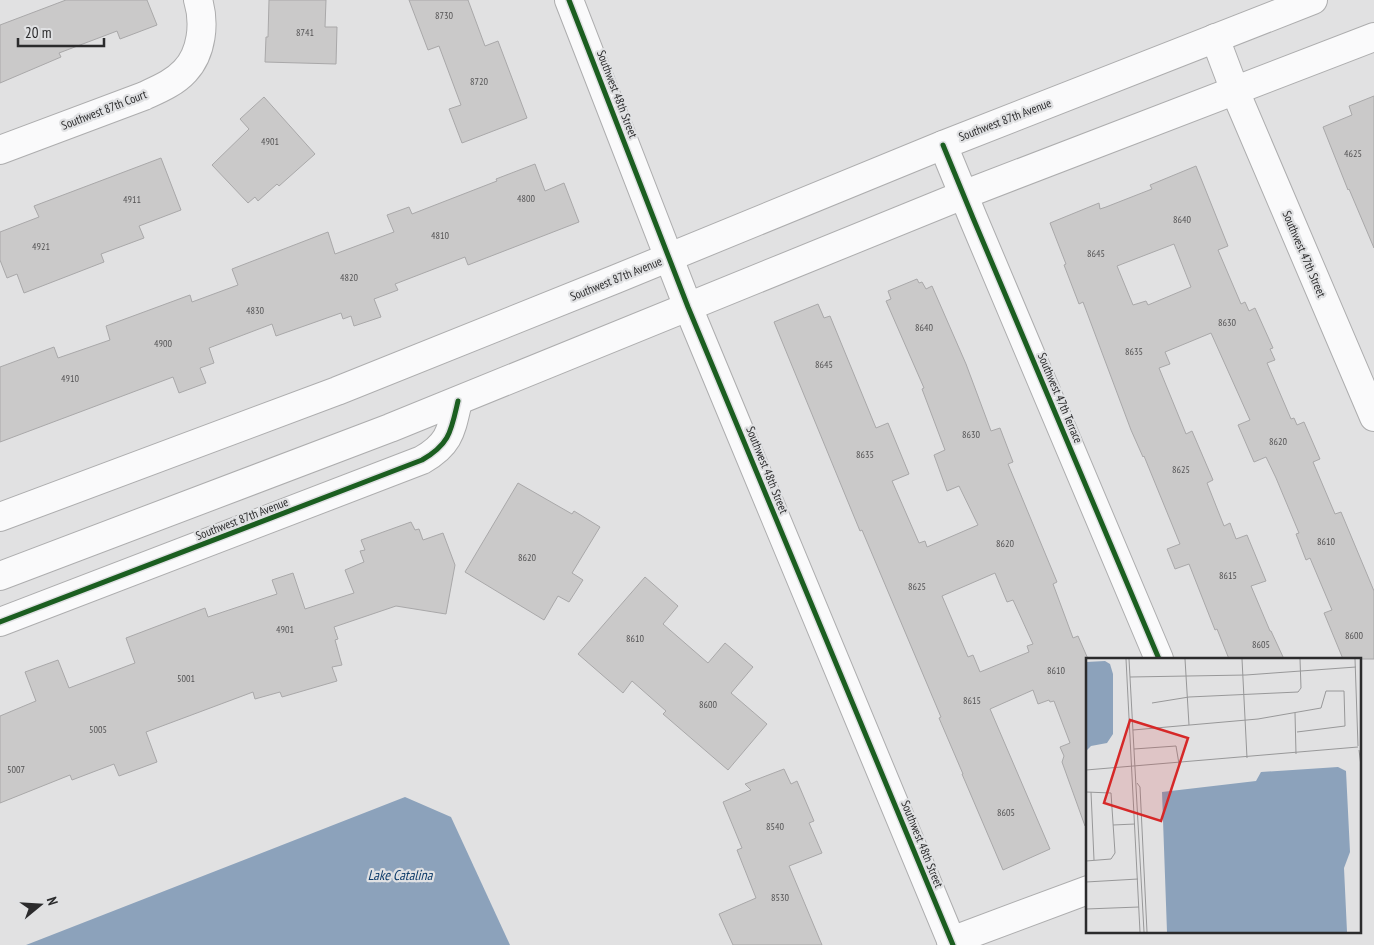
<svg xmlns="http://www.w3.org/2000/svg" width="1374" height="945" font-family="'PT Sans Narrow',sans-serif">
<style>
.water{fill:#8ca2bb}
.building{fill:#cac9c9;stroke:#a9a8a9;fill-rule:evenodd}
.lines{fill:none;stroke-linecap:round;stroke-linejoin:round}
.street-casing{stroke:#adadae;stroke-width:30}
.secondary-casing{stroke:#adadae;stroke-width:30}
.street{stroke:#fafafb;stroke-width:28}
.secondary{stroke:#fafafb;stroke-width:28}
.cycleway-casing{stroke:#e0e1e3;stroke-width:8}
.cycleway{stroke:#1b5e20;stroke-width:5}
.labels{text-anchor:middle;stroke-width:4.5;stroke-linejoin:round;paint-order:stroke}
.number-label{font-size:10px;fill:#545354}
.street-label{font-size:12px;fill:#2b2b2c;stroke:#e0e1e3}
.water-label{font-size:14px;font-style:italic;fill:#0f3d6b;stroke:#e0e1e3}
.inset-road{fill:none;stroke:#989899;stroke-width:1}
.view{fill:#d62828;fill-opacity:0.15;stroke:#d62828;stroke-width:2.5}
.inset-edge{fill:none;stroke:#2b2b2c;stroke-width:2.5}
</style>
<rect width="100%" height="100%" fill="#e1e1e2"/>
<path class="water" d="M405,797L451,817L510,945H26Z"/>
<g class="building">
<path d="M66,0H147L157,25L120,39L117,31L59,53L61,57L0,83V25Z"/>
<path d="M269,0H326L325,27H337L336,64L265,62L266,37H268Z"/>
<path d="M409,0H468L485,46L498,41L527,118L462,143L449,109L461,105L439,46L428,50Z"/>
<path d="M1374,96V248L1349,189L1348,190L1323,127L1352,115L1349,106Z"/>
<path d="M264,97L315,154L279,186L277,184L258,201L255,197L248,203L212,165L249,129L240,119Z"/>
<path d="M161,158L181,210L139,226L144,238L101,254L104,262L24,293L17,274L7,278L0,260V232L39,217L34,206Z"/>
<path d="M535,164L545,191L564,183L579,222L468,265L465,257L395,284L398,290L374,299L381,317L354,326L351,316L343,319L341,313L276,336L272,324L209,348L214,363L200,368L206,383L179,393L173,377L0,442V367L54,347L58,358L110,340L106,326L190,295L192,302L238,285L232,269L328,232L335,254L394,232L387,215L409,207L412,214L497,181L496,179Z"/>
<path d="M1196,166L1228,246L1218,250L1241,304L1245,302L1249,311L1255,308L1273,348L1270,349L1275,360L1267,363L1291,419L1294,418L1297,425L1304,422L1320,459L1313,462L1335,514L1341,512L1374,591V659H1343L1324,613L1332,610L1310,558L1306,560L1296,534L1299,533L1276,478L1266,457L1254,462L1238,425L1250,420L1211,333L1165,352L1170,364L1159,368L1186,434L1192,431L1213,480L1207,483L1224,526L1230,523L1236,539L1247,535L1266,581L1251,586L1270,631H1271L1284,659H1229L1217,629L1215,630L1189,564L1175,569L1167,549L1180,544L1144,456L1143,457L1131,430L1083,302L1079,304L1064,265L1066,264L1050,223L1099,203L1100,209L1106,207L1152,189L1150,185ZM1174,244L1191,287L1148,305L1146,301L1133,305L1117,266Z"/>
<path d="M917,279L919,283L922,282L926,289L932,286L966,364L991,431L1000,428L1013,462L1008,464L1057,582L1053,584L1073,638L1078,636L1088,659V825L1085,826L1062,762L1064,756L1060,747L1070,743L1054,701L1050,702L1049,700L1038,704L1033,690L990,709L1050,849L1003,870L962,774H963L939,718L941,717L862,530L860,531L774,322L818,304L824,318L830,316L876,428L888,423L909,474L892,481L919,543L925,541L927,547L978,525L959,486L947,491L934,455L945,450L922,389L924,388L886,301L891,299L888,291ZM995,573L1007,602L1013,600L1033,644L1027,646L1029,652L980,672L973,655L968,657L942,596Z"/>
<path d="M518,483L572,514L574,511L600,527L572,573L583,580L569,602L558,596L544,620L465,572Z"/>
<path d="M411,522L415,530L419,529L423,540L443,533L455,565L446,614L396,606L334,627L338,639L335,640L342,665L332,667L337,681L282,697L280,692L255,699L253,692L146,732L157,762L119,776L114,764L72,780L70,775L0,803V716L36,701L25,672L58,660L69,688L135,663L126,638L205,608L208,617L277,594L272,580L293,573L305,609L354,593L345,570L364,562L360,551L365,550L361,540Z"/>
<path d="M645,577L678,606L663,624L708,663L725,643L753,667L731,693L767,724L728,770L663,714L666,711L632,681L623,693L578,654Z"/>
<path d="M784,769L791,784L797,781L814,821L809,823L822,853L789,866L822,945H733L719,914L756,898L737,850L742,848L723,802L751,790L745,784Z"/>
</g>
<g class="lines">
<g class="street-casing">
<g id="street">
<path d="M1235,91L1374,417"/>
<path d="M943,145L973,218L1159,659"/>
<path d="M0,150L144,96C159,89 174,83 185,71C202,53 205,23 198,0"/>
<path d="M0,622L422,460C450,444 451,431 458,401"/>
<path d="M951,941L1088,890"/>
</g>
</g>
<g class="secondary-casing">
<g id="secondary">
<path d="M569,0L688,307L953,945"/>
<path d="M1215,38L1235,91"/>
<path d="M0,517L337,391L616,279L943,145L1313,0"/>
<path d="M0,576L390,428L963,195L1374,37"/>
</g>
</g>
<use href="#street" class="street"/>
<use href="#secondary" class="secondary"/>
<g class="cycleway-casing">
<g id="cycleway">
<path d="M569,0L688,307L953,945"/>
<path d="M943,145L973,218L1159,659"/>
<path d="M0,622L422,460C450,444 451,431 458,401"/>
</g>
</g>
<use href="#cycleway" class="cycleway"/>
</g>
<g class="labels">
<g class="number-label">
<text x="444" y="19">8730</text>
<text x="305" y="36">8741</text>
<text x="479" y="85">8720</text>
<text x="270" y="145">4901</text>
<text x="1353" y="157">4625</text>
<text x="526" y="202">4800</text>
<text x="132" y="203">4911</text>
<text x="1182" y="223">8640</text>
<text x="440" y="239">4810</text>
<text x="41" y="250">4921</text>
<text x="1096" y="257">8645</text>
<text x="349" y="281">4820</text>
<text x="255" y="314">4830</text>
<text x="1227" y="326">8630</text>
<text x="924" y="331">8640</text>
<text x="163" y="347">4900</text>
<text x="1134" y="355">8635</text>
<text x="824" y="368">8645</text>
<text x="70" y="382">4910</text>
<text x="971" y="438">8630</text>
<text x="1278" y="445">8620</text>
<text x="865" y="458">8635</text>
<text x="1181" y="473">8625</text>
<text x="1326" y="545">8610</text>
<text x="1005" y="547">8620</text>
<text x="527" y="561">8620</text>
<text x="1228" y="579">8615</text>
<text x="917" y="590">8625</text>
<text x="285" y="633">4901</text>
<text x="1354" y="639">8600</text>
<text x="635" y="642">8610</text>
<text x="1261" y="648">8605</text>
<text x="1056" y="674">8610</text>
<text x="186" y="682">5001</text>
<text x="972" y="704">8615</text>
<text x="708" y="708">8600</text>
<text x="98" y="733">5005</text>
<text x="16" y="773">5007</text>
<text x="1006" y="816">8605</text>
<text x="775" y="830">8540</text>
<text x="780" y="901">8530</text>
</g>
<g class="street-label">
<text transform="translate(617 94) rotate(69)" y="4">Southwest 48th Street</text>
<text transform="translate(104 110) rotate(-21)" y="4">Southwest 87th Court</text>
<text transform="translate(1005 120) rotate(-21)" y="4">Southwest 87th Avenue</text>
<text transform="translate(1304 254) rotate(67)" y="4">Southwest 47th Street</text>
<text transform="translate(616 279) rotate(-22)" y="4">Southwest 87th Avenue</text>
<text transform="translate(1060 398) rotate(67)" y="4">Southwest 47th Terrace</text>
<text transform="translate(767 470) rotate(68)" y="4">Southwest 48th Street</text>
<text transform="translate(242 519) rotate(-21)" y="4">Southwest 87th Avenue</text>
<text transform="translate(922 844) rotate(68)" y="4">Southwest 48th Street</text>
</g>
<g class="water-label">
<text x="400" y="880">Lake Catalina</text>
</g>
</g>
<g transform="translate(1086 658)">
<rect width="275" height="275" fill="#e1e1e2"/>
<path d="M19,3L24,6L27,16V76L21,85L5,88L0,93V4ZM252,109L260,113L264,194L258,210L261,274H81L76,134L170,123L175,114Z" fill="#8ca2bb"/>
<path class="inset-road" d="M40,1L54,274M43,1L58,274M99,1L103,67M156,1L161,100M269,1L272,88M44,19L160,17L270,9M66,45L103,39L212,34L215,30L214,1M209,55L210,96M47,72L172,61L235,50L240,33H258L259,68L211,74M48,91L90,88L93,106M273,92L275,108M0,112L272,89M51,125L54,129L61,274M0,134L25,135L29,195L25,201L0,203M5,134L8,202M27,167L49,166M0,224L52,221M0,251L53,249"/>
<path class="view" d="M44,62L102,80L75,163L18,145Z"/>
<rect width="275" height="275" class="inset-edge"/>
</g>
<g transform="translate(40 905) rotate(72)" stroke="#e0e1e3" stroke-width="4" paint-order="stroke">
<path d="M0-4L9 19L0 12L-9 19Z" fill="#2b2b2c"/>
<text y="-8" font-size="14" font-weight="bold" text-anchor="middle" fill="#2b2b2c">N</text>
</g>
<path d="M18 38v8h86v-8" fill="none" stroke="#2b2b2c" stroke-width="2.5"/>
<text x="25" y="38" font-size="15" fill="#2b2b2c" stroke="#e0e1e3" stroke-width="4" paint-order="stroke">20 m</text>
</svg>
